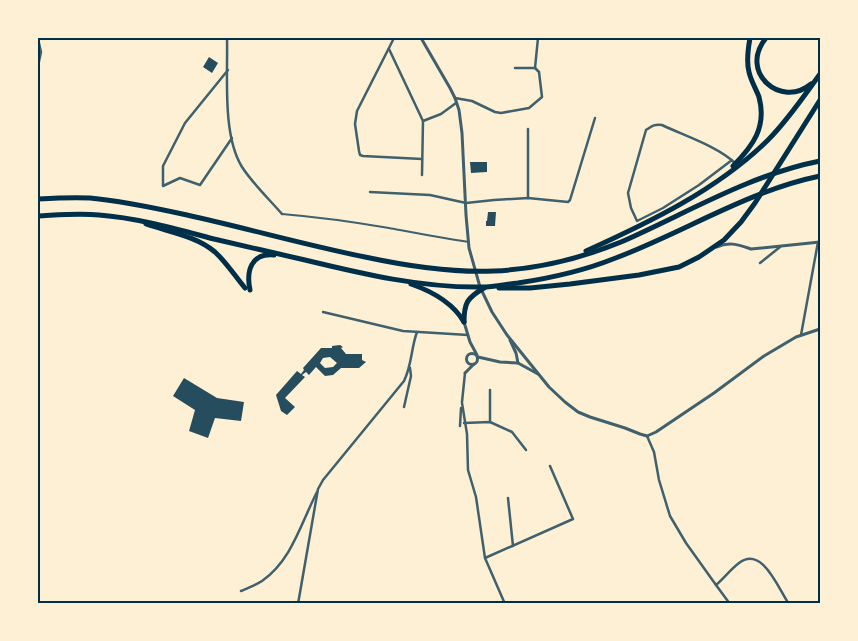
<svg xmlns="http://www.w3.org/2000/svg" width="858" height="641" font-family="'Playfair Display',serif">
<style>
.building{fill:#264d5e;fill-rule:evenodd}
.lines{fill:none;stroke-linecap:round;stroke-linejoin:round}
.pedestrian{stroke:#3f606c;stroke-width:2}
.minor{stroke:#3f606c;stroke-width:2.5}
.tertiary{stroke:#3f606c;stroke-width:3}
.motorway{stroke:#003049;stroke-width:5}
.neatline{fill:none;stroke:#003049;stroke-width:2}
</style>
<rect width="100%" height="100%" fill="#fdf0d5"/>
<g class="building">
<path d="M209,57L218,63L212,73L203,67Z"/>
<path d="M470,162H487V172L471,173Z"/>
<path d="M488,212H496L495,226H486V221H487Z"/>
<path d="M340,345L343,347L341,348L346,354H362V360L366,362L359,368H341L333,375L325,376L316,367L309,375L306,372L302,375L305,377L285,398L295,407L287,415L281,411L276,395L297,371L301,374L304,370L303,368L321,348H332V346ZM330,357L337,363L333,367L325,368L320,363L323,358Z"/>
<path d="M184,378L217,398L244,402L241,421L215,418L208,438L189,431L195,410L173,396Z"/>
</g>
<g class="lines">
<path class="pedestrian" d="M282,214C318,217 354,222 389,228C416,233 442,238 469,242"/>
<g class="minor">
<path d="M227,38C228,75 222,135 242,167C253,184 269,199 282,214"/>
<path d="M394,38L357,111L355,124L359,151L360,155L363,156L422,159"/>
<path d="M38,39L41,52L38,66"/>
<path d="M389,49L423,121L422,175"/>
<path d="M535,68L538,38"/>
<path d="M228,70L185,123L163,166V186L180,178L200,185L232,138"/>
<path d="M455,98L472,101L495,112L501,113L529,108L542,97L539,72L535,68H515"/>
<path d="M423,121L441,114L456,103"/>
<path d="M528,129V198"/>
<path d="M732,160L699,185L663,208L637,221L631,208L628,193L646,130C652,126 654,124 662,125C685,136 717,146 735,163"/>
<path d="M370,192L430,195L466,203L494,200L528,198L568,202L570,200L595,118"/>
<path d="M760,263L780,247"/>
<path d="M323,312L403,331L468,335"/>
<path d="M801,335L818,242"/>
<path d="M490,390V422"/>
<path d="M462,402L465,373"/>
<path d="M462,403L467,434L468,470L476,497L485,558L505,604"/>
<path d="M404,407L411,376L410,368"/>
<path d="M464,423L490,422L512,432L526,450"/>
<path d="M460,426L461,408"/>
<path d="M647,436L654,452L659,480L670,516L686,543L716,585C724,578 731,569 739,563C762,545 778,588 789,604"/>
<path d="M508,498L513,546"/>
<path d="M485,558L573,519L550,466"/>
<path d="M716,585L730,604"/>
<path d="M241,591C248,588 256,585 262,581C292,560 301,523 317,492"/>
<path d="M298,604L318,489L323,480L404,381C412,365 411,348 417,332"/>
</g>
<g class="tertiary">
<path d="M421,38L450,88L455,98L459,110L462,133L466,215L469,248L480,287L492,312L507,335L549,387L565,402L578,412L590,417L625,428L640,434L647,436L656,432L714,393L764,356L796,337L820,329"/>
<path d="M717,247C729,241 739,245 751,249L820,242"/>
<path d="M464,322L470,342L477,355"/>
<path d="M510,340L516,353L518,363"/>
<circle cx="472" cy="359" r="5.5"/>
<path d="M478,357L500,362L518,363L538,374"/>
<path d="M465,373L474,364"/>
</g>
<g class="motorway">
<path d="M766,38C738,72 781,109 811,84"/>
<path d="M733,166C753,146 767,127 759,97C756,89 751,81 749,72C746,61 748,49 750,38"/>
<path d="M38,199C55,198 73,197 90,198C123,201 155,208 187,215C246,228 305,245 365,257C407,266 451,273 494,271C537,269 582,258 621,242C687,213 749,175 820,161"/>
<path d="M38,216C58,215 78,213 99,215C138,218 176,229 214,239C244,246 275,253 305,260C363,274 422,288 482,287C494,287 507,284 518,283C551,278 583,271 613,259C683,233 747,191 820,176"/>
<path d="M146,224C169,232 196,236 215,252C226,262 235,276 245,288"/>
<path d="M586,251C650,222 717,190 768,140C788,120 804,96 820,74"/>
<path d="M411,284C431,291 453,303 464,322"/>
<path d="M499,288H530L570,284L639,275L679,267L699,257L724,240L741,222L755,203L820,100"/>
<path d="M250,290C246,271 251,253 274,255"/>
<path d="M464,322C464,303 467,298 484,288"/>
</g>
</g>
<rect width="858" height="641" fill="none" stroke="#fdf0d5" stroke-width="78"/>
<rect x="39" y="39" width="780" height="563" class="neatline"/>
</svg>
